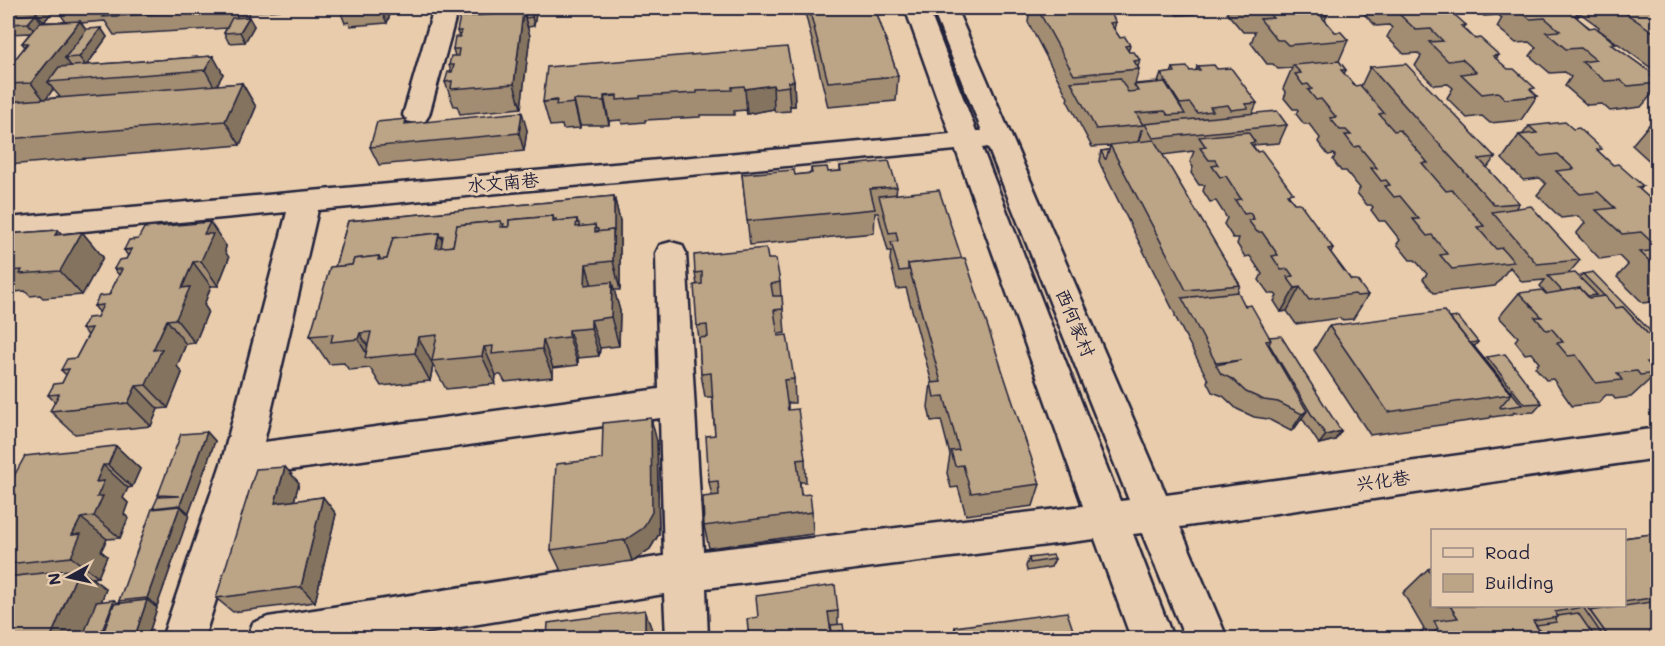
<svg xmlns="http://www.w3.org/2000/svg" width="1665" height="646" font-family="Mali,'LXGW WenKai TC',sans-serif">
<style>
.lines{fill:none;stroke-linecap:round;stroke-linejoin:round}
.minor-casing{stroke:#22223b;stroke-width:5}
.minor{fill:#e8cdb0;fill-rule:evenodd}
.wall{fill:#a28d73;stroke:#22223b;stroke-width:1.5;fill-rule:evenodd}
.shaded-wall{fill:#84735e;stroke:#22223b;stroke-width:1.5}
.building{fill:#bca486;stroke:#22223b;stroke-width:1.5}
.labels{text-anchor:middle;stroke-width:6;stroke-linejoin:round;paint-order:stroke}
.street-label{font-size:18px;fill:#22223b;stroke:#e8cdb0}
</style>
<rect width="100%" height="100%" fill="#e8ccac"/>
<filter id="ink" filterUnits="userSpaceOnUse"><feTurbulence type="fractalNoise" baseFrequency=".0167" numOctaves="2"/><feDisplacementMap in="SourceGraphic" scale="12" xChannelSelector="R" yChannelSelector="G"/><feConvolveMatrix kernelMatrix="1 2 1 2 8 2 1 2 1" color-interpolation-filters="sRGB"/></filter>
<g filter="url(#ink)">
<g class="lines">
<g class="minor-casing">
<g id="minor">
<path d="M434,8H458L429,115L425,121L416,123L407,121L403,115Z"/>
<path d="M905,8H928L976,131H982L932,8H956L1166,495L1658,428V458L1180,527L1227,638H1185L1142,533L1133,534L1173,638H1131L1095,539L706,588L708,638H666L664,594L392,638H247L253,623L268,617L664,556L660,418L255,475L204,638H162L222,461L287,212L8,238V218L950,134ZM988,147L1129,500L1120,501L982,148ZM956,150L1083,506L703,551L686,253L682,245L671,242L660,245L656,253L659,389L264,442L318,210Z"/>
</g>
</g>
<use href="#minor" class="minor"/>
</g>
<g class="wall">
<path d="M8,8H55L44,22H42H66L56,8H282L280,10L250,12L247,17L254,26L245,42L229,43L224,33L227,28L114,35L105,21L81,23L86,30L101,28L107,37L87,65L213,56L223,74L217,85L242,83L256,107L240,145L8,165V68L25,47L22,43L30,33L8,34ZM53,89L60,97L46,99Z"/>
<path d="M339,8H392L387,23L350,26L349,22L345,23Z"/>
<path d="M482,8H537L534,26L528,27L527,25V26L530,36L521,108L460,114L457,106H454L445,82L451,72L449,65L455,56L453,49L459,37L457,31L482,15L481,12Z"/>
<path d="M804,8H875L898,76L896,101L828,107Z"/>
<path d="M1030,8H1107V9L1106,14L1116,22L1114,29L1120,38L1130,45L1128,52L1140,60L1138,67L1139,69L1135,84L1158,82L1161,74L1171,73L1173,68L1190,71H1196L1197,66L1217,69L1257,103L1252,114L1287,125L1279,143L1253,145V146L1294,203L1333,248L1331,253L1351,280L1368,295L1353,319L1341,320L1340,318L1296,324L1287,311L1281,312L1274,301L1277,296L1275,294H1269L1259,280L1262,274L1250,256L1245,257L1237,244L1239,238H1233L1224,224L1227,218L1216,201L1210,202L1203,191L1205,185H1199L1191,173L1193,167L1190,162L1194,151L1162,155L1240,285L1237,293L1245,306L1341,431L1335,440L1319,444L1302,418L1295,428L1291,431L1268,419L1254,417L1237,409L1223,396L1212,392L1207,382L1208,380L1175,316V314L1103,170V168H1102L1099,161L1101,151L1109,150L1110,146L1092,147L1067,100L1068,98L1028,22ZM1141,130H1143L1139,142H1138Z"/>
<path d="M1151,8H1218L1217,9L1196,10L1195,14L1177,15L1174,12L1155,13Z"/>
<path d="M1229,8H1319L1327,16L1325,20L1335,32L1348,40L1339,61L1346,70L1344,74L1355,86H1361L1370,67L1495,157L1487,168L1519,203L1515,209L1580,260L1568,274L1579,277L1583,274L1658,339V349L1656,350L1658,352V366L1654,370L1657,373L1631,397L1615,399L1612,395H1606L1598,403L1572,406L1553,379L1546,380L1535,367L1539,363L1531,353L1525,354L1515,341L1518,337L1499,317L1519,293L1547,294L1540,286L1545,280L1522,282L1510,267L1495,286L1434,293L1423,279L1427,274L1415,260H1410L1397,244L1400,240L1385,221H1379L1371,210L1373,207L1371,205H1367L1357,193L1360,188L1346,171H1341L1333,160L1335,156L1334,154L1328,155L1318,142L1320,138L1309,124H1304L1296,114L1298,110L1297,109H1293L1284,98L1286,93L1283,89L1292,68L1278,69L1273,64H1267L1251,43L1255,32H1243L1227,13Z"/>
<path d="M1361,8H1441L1466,25L1464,28L1475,39L1499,55L1496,59L1537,96L1521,120L1490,123L1482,116L1467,118L1447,98L1453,88L1448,84L1434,85L1415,66L1421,56L1418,53L1404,54L1387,37L1392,28L1389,25L1376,26L1360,10Z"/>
<path d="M1475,8H1570L1579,15L1577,18L1614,46L1656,76L1654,78L1658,81V87L1641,107L1610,111L1602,104L1587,105L1565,86L1571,77L1565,72L1550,73L1530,56L1536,48L1529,42L1516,43L1497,27L1502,18L1498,15L1484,16Z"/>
<path d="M1573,8H1658V73L1598,29L1599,27Z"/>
<path d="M794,81L795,106H790V111L775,112L774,109L747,114L746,110L734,111V115H700V117L645,120V122L622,124L621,120L609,121V125H580V128L563,129L562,125L550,126L543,102Z"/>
<path d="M1658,114V166H1655L1632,145Z"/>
<path d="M408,124L527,130L524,151L379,165L370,147Z"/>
<path d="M1529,126L1599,152L1613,165L1643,186L1640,190L1655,203H1658V301L1643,303L1617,277L1628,265L1619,256L1600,259L1576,234L1585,223L1578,216L1561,218L1537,195L1546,184L1540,178L1523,180L1502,159L1519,135L1523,134Z"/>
<path d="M840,166L897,187L896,194L962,259L1040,484L1033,506L966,515L958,487L951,488L947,473L950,455L941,420L931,421L928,407L931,383H932L906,288L897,289L890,260L891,251H888L878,213H875L874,233L750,245L742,174L795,175L811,173V168L828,172L840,171Z"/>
<path d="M614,196L620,221V290H614L620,311L619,346L600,348L599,356L578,358V365L553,368V377L505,382L501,375H496L495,384L446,389L433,365L430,381L381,386L370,368L349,370L344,363L329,364L310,336L335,267L348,221Z"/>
<path d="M58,230L62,234L82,232L103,257L82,295L43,298L40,295L30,296L25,291L14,292L8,303V234Z"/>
<path d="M226,246L225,251L229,258L218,286H211L204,305L208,311L195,343L186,344L177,366L182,373L168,408L158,409L151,426L75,434L50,411L55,402L48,395L62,383L66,375L61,370L76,358L88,335L82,329L97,317L99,312L94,306L109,295L119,275L114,269L126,259L128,256L124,250Z"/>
<path d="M768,259L780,282L781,296L783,309L785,333L778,334L794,379L795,403H788V410L805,459L806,482H800L801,495L812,512L813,534L709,548L704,526L712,496L709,482L715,435L712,397H705L701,374L699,338L697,326V285L695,273Z"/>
<path d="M1450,318L1478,342L1474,347L1484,359L1487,357L1542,403L1534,412L1515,413L1514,412L1513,414L1492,417L1491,416L1490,418L1370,435L1314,350L1329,326Z"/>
<path d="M207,432L215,441L189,513H187L189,515L157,606H154L157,608L147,639H8V509L11,501L8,498V487L116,446L140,469L132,487L128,488L123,498L128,503L124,514L128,518L120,538L107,539L101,551L107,556L98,577L92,578L106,589L101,602L121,603L119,601L155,509L153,508L160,497L158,495Z"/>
<path d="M657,441L659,534L650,549L632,561L561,571L551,550L602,459Z"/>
<path d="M285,467L299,483L294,501L323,497L336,514L315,602L233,612L216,598Z"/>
<path d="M1658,533V639H1413L1424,629L1403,593L1428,569L1432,568V606H1624V538Z"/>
<path d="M1029,558L1055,559L1051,567L1027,571L1026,566Z"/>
<path d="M838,611V624L845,639L747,619Z"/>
<path d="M955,627L1076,639H952Z"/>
</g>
<g class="shaded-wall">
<path d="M33,8H55L44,22Z"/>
<path d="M234,8H247L250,12L242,27L233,9Z"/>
<path d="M380,8H392L387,23Z"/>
<path d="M522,8H530L525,18L527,26Z"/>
<path d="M533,8H537L534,26L532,17Z"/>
<path d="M523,12L530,36L521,108L514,84Z"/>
<path d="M36,14L42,23L35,32L28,23Z"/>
<path d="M249,17L254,26L245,42L240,32Z"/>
<path d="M80,21L91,38L65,58L71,66L48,82L53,89L45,101L31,83Z"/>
<path d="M101,28L107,37L86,66L79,57Z"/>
<path d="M213,56L223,74L215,88L205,70Z"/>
<path d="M794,81L795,106H790L788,82Z"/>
<path d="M242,83L256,107L240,145L225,121Z"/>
<path d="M773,85L774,109L747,114L745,89Z"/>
<path d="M604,96L609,121V125L604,101Z"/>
<path d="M574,100L580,125V128L574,103Z"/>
<path d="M522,112L527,130L524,151L519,133Z"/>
<path d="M614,196L620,221V290L613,261Z"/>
<path d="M210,222L226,246L225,251L229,258L218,286L201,261L204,234Z"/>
<path d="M58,230L73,248L82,232L103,257L82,295L60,271L55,235Z"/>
<path d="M439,233L447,251L436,248Z"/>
<path d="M193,262L211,286L204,305L208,311L195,343L176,319L182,288Z"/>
<path d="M586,264L594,293L585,285Z"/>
<path d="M612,282L620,311L619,346L611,317Z"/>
<path d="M8,285L14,292L8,303Z"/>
<path d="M1300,287L1287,311L1281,312L1295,288Z"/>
<path d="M167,320L186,344L177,366L182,373L168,408L146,385L153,350Z"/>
<path d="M591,320L600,348L599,356L591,328Z"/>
<path d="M569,330L578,358V365L569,337Z"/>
<path d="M360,333L374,357L369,358L358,339Z"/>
<path d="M418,337L433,365L430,381L415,353Z"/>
<path d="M543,340L553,368V377L542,349Z"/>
<path d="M484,347L496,375L495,384L482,356Z"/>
<path d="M136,386L158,409L151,426L128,403Z"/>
<path d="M1307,411L1295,428L1291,431L1302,414Z"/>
<path d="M651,418L657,441L659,534L650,549L632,561L625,540Z"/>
<path d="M1341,431L1335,440L1319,444L1326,435Z"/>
<path d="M207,432L215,441L189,513L180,505Z"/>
<path d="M116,446L140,469L132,487L108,465Z"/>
<path d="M103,465L128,488L123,498L128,503L124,514L128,518L120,538L94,516L97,497L96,482Z"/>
<path d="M285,467L299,483L289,519L275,503Z"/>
<path d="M323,497L336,514L315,602L301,587Z"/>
<path d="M180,506L189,515L157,606L147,598Z"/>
<path d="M81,518L107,539L101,551L107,556L98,577L71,557L72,535Z"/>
<path d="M79,569L106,589L87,639H50Z"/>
<path d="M114,600L125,608L113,639H99Z"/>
<path d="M147,600L157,608L147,639H134Z"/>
<path d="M645,610L652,630V639H645Z"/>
</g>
<g class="building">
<path d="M110,8H234L233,9L103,17Z"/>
<path d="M482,8H522V9L481,12Z"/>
<path d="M527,8H533L532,17L525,18Z"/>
<path d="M809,8H875L898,76L828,82Z"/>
<path d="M1037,8H1107V9H1102L1105,14H1111L1116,22L1110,23L1120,38L1125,37L1130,45L1125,46L1129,52H1134L1140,60L1134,61L1139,69L1074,75Z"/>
<path d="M1264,8H1319L1327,16H1321L1335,32H1341L1348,40L1288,45L1283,40H1277L1260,19L1273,18Z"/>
<path d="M1408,8H1441L1443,9H1448L1466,25L1461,26L1475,39L1480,38L1499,55L1493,56L1508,69H1514L1535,88L1530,89L1537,96L1505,99L1498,92L1482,94L1461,74L1476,72L1462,59L1448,61L1429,42L1443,41L1431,29L1416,30L1399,14L1413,12Z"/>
<path d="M1516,8H1570L1579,15H1574L1589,28L1595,27L1616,44H1611L1656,76H1651L1658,81V83L1628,86L1620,80L1605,81L1582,62L1596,60L1581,48L1566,49L1546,32L1560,31L1545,18L1530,19Z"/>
<path d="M1618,8H1658V35Z"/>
<path d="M523,12L514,84L451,89L452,81L445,82L448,72H452L454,65H449L451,56H458L459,49H453L455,37H460L461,31H457L460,17Z"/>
<path d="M36,14L28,23L8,24V16Z"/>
<path d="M249,17L240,32L224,33L232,18Z"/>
<path d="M80,21L31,83L8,84V68L28,43H22L39,23Z"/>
<path d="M101,28L79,57L65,58L87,29Z"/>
<path d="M787,47L794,81L788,82L789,86L774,88L773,85L745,89L744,86L732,87V90L697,91V93L640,96V98L617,100V95L604,96V101L574,100V103L556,105L557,100L543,102L547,67Z"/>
<path d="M213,56L205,70L48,82L59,67Z"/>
<path d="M1339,61L1346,70H1341L1355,86L1360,85L1384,113L1379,114L1394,131L1400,130L1428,163H1422L1446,191L1452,190L1484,226L1477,227L1496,249L1502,248L1514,262L1452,269L1440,255L1447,254L1432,235L1427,236L1413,219H1419L1400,196L1394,197L1385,186L1390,185L1386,180L1381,181L1371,168H1377L1359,146L1354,147L1345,135H1351L1346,130H1340L1330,118L1336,117L1321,99L1316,100L1308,90L1312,89L1308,84L1303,85L1295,74L1301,73L1293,65Z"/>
<path d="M1406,64L1495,157L1479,159L1519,203L1494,205L1370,67Z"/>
<path d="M1214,65L1217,69L1231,68L1257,103L1245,104L1248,108L1231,110L1228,105L1210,107L1213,111L1197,113L1190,103L1180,104L1161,74L1175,72L1173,68L1187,67L1190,71L1200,70L1197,66Z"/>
<path d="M1120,78L1128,92L1138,91L1134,85L1165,82L1185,114L1168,115L1165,111L1136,113L1143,125L1096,129L1071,82Z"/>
<path d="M242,83L225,121L8,139V102Z"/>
<path d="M1277,111L1287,125L1153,138L1145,124Z"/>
<path d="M522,112L519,133L370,147L377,122L406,119L405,124Z"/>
<path d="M1658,120V126L1651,121Z"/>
<path d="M1565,122L1573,129L1579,128L1602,149L1597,150L1613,165L1618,164L1643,186L1637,187L1655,203H1658V248L1641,232L1622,234L1596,210L1615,208L1598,192L1580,194L1556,171L1574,169L1558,154L1541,156L1519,135L1537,133L1529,126Z"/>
<path d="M1248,132L1255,142L1250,143L1257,152L1262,151L1293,193L1287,194L1294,203H1300L1333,248L1328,249L1351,280H1357L1368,295L1357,296L1355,294L1309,300L1300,287L1295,288L1287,277L1293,276L1288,269L1281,270L1272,256L1278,255L1262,232H1257L1248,220L1254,219L1250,213L1244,214L1235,200L1241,199L1226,176L1220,177L1212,166L1218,165L1215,160H1209L1200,148L1206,147L1199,137Z"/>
<path d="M1154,140L1240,285L1186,290L1110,145Z"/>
<path d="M1109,150L1106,159H1105L1101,151Z"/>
<path d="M889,161L897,187L870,189L875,209L747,221L742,174L794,170L795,175L812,173L811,168L827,167L828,172L841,171L840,166Z"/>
<path d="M939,190L962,259L908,264V270L899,271L891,242L898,241L896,232L889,233L879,196Z"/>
<path d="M614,196V232L613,230L598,232V229H596L595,225L579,227V223H578L577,219L556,221V219L554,220L553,216L509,220V227H503L504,224H502L501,221L457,225L453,246L441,248L443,236L440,237L439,233L393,238L387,259L381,260L379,256L354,259L352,265L335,267L348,221Z"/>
<path d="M1531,206L1580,260L1537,264L1492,212Z"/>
<path d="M553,216V222L577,219L576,227L595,225V232L613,230V261L586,264L585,285L612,282L611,317L591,320V328L569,330V337L543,340L542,349L492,354L493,346L484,347L482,356L432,361L437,335L418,337L415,353L365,358L371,332L360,333L358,339L331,342L333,334L310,336L330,267L352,265L354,259L379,256L378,260L387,259L393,238L439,233L436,248L453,246L457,225L501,221L500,227H509V220Z"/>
<path d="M210,222L204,234H213L201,261L193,262L182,288L190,287L176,319L167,320L153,350L162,349L146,385L136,386L128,403L50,411L59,394L48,395L54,384L62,383L69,369L61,370L67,359L76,358L92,328L82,329L88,318L97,317L103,305L94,306L99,296L109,295L122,269H114L119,260L126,259L132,249L124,250L129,240L138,239L144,228Z"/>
<path d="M58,230L55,235L82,232L60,271L20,274L22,270L8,271L11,265L8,266V234Z"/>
<path d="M766,248L768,259H776L780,282L771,284L773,296H782L783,309L774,310L778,336L787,335L794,379L784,380L788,410L798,409L805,459L797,460L801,495L810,494L812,512L704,526L703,497L719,495L718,481L709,482L706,436L715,435L711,373L701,374L699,338L708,337L707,325L697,326L694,285L702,284V272L695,273L694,255Z"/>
<path d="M1658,250V269L1640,252Z"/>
<path d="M965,258L1040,484L971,493L963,465L955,466L951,451L959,450L944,396L934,397L931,383L941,382L908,264Z"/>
<path d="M1593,272L1658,339V342H1655L1623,307L1616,308L1583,274Z"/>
<path d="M1575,273L1597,295L1588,296L1580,288L1562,291L1548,276Z"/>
<path d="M1580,288L1589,298L1605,296L1616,308L1623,307L1658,345V347L1653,348L1658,352V361L1647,362L1657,373L1640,375L1637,371L1617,373L1622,380L1596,383L1576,355L1568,356L1557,343L1563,342L1552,329L1546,330L1535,317H1542L1519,293L1542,290L1546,294Z"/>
<path d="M1238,292L1245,306L1251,305L1271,340L1266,341L1307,411L1302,414L1278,402L1264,400L1246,392L1232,379L1221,374L1216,365L1241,360L1216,363L1182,298Z"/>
<path d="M1444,311L1511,394L1388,412L1329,326Z"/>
<path d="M1458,317L1478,342L1470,343L1450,318Z"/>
<path d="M1281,336L1341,431L1326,435L1313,417L1269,344L1271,340L1269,337Z"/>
<path d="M1472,345H1473L1522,405L1501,408L1500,407L1511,394Z"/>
<path d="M1505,354L1542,403L1524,404L1487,357Z"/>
<path d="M651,418L652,512L643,528L625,540L551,550L556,464L602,459L603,423Z"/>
<path d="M207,432L180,505L153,508L158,497L180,496L158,495L181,434Z"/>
<path d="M116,446L108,465H103L96,482L104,481L97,497L103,496L94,516L81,518L72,535L81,534L71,557L8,564V509L15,493L8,494V487L25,456Z"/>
<path d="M285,467L275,503L323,497L301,587L216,598L256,469Z"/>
<path d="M180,506L147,598L119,601L152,509Z"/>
<path d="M1658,533V597L1624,602V538Z"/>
<path d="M1053,555L1055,559L1030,563L1029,558Z"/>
<path d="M1432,568V576L1428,569Z"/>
<path d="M79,569L50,639H8V577Z"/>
<path d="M835,585L838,611L828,612L831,633L841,631L843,639H749L747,619L758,617L756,596Z"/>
<path d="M114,600L99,639H82L96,602Z"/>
<path d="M147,600L134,639H101L114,604Z"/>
<path d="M1658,601V639H1610L1590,611Z"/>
<path d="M1450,606H1597L1587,607L1610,639H1605L1583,607L1555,612L1558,617L1533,621L1545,639H1426L1438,629L1434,621L1458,618Z"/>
<path d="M645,610V639H547L548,623Z"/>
<path d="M1067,612L1076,639H958L955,627Z"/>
<path d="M1578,613L1596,639H1545L1536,625L1557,622L1555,619L1558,617V616Z"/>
<path d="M843,624L845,639H843L841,631L832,633L831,625Z"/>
</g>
</g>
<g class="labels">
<g class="street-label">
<text transform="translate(503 183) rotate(-5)" y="6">水文南巷</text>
<text transform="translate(1075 323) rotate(67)" y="6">西何家村</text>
<text transform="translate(1383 481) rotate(-8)" y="6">兴化巷</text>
</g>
</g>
<rect width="1665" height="646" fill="none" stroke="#e8cdb0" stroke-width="30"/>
<rect x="15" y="15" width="1635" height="616" fill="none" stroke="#22223b" stroke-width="2" filter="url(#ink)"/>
<rect x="1431" y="529" width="195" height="78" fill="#e8cdb0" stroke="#998981" stroke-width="1.5"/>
<rect x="1443" y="548" width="30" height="9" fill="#e8cdb0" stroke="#998981" stroke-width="1.5"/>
<text x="1485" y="559" font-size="18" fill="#22223b">Road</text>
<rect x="1443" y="574" width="30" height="18" fill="#bca486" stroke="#998981" stroke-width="1.5"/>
<text x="1485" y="589" font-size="18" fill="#22223b">Building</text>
<g transform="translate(69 577) rotate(262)" stroke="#e8cdb0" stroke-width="4.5" paint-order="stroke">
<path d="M0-4.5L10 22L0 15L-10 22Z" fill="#22223b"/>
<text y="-9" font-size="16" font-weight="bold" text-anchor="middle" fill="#22223b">N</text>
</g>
</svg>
